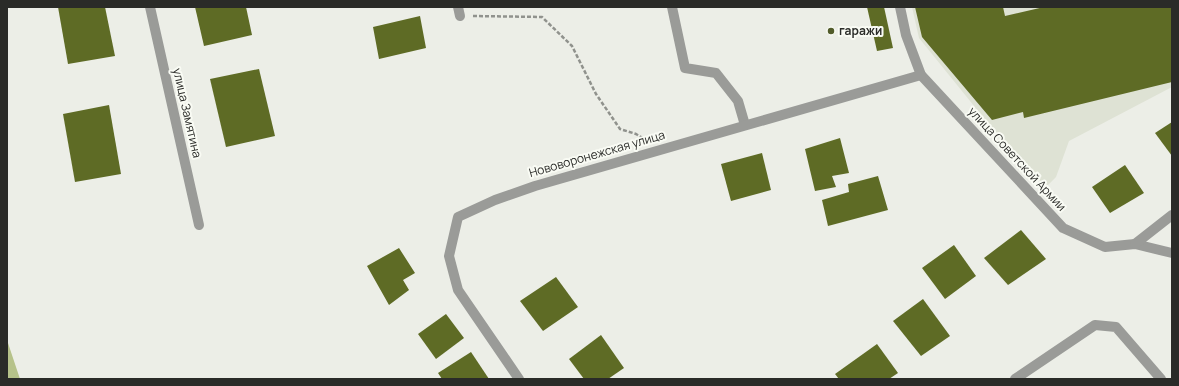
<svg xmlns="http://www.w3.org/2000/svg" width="1179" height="386" font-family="Manrope,sans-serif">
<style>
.built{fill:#dee2d4}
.green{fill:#b6c28a}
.building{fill:#5e6b25}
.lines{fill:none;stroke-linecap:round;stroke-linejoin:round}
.path{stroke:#90928d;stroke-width:2.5;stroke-dasharray:4 2;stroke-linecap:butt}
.minor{stroke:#9a9b98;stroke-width:10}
.poi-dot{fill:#515b2a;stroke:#f9fbf4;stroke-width:1.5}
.labels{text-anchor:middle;stroke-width:4;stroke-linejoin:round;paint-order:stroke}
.poi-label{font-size:12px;font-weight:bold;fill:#2a2b28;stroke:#f9fbf4;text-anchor:start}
.street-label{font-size:12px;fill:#2a2b28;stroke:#f9fbf4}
</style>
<rect width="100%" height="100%" fill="#eceee7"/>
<path class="built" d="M912,7H1172V87L1069,141L1056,177L1046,187L987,122L919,38Z"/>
<path class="green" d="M7,340L20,379H7Z"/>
<g class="building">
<path d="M58,7H105L115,56L68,64Z"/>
<path d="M195,7H246L252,35L204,46Z"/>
<path d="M867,7H884L893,48L877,51Z"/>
<path d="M915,7H1003L1005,16L1044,7H1172V82L1024,118L1023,112L992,120L922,37Z"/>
<path d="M420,16L426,48L379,59L373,27Z"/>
<path d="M259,69L275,136L226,147L210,79Z"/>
<path d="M109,105L121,174L75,182L63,114Z"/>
<path d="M1172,122V156L1155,133Z"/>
<path d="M840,138L849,173L832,176L836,187L815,191L805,149Z"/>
<path d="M762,153L771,190L731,201L721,164Z"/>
<path d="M1125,165L1144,193L1110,213L1092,187Z"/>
<path d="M878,176L888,210L828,226L822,200L849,192L848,184Z"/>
<path d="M1021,230L1046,259L1008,285L984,258Z"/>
<path d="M954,245L976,276L945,299L922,268Z"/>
<path d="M399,248L415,273L403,280L409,290L389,305L367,266Z"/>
<path d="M556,277L578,307L543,331L520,301Z"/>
<path d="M923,299L950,336L921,356L893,321Z"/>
<path d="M446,314L464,338L436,359L418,334Z"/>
<path d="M601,335L624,368L608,379H584L569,359Z"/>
<path d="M877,344L898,373L889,379H839L835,374Z"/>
<path d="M471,352L489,379H442L438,373Z"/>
</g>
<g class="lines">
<path class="path" d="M473,16L542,17L572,46L596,94L620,129L636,134L646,140"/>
<g class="minor">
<path d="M150,7L199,225"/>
<path d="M458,7L460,16"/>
<path d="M672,7L685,68L716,73L738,101L745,125"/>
<path d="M900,7L906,35L921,75L1063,228L1105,247L1135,244L1172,253"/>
<path d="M1135,244L1172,215"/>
<path d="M519,379L458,290L449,256L458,217L495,200L535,186L921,75"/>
<path d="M1015,379L1095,325L1116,327L1161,379"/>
</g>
</g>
<circle class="poi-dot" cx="831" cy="31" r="4"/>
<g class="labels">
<g class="poi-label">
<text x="839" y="35">гаражи</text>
</g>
<g class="street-label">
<text transform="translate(187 113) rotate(77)" y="4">улица Замятина</text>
<text transform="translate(597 154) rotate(-16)" y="4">Нововоронежская улица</text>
<text transform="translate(1017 159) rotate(47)" y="4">улица Советской Армии</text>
</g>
</g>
<rect width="1179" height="386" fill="none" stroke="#2a2b28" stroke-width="16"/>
</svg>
